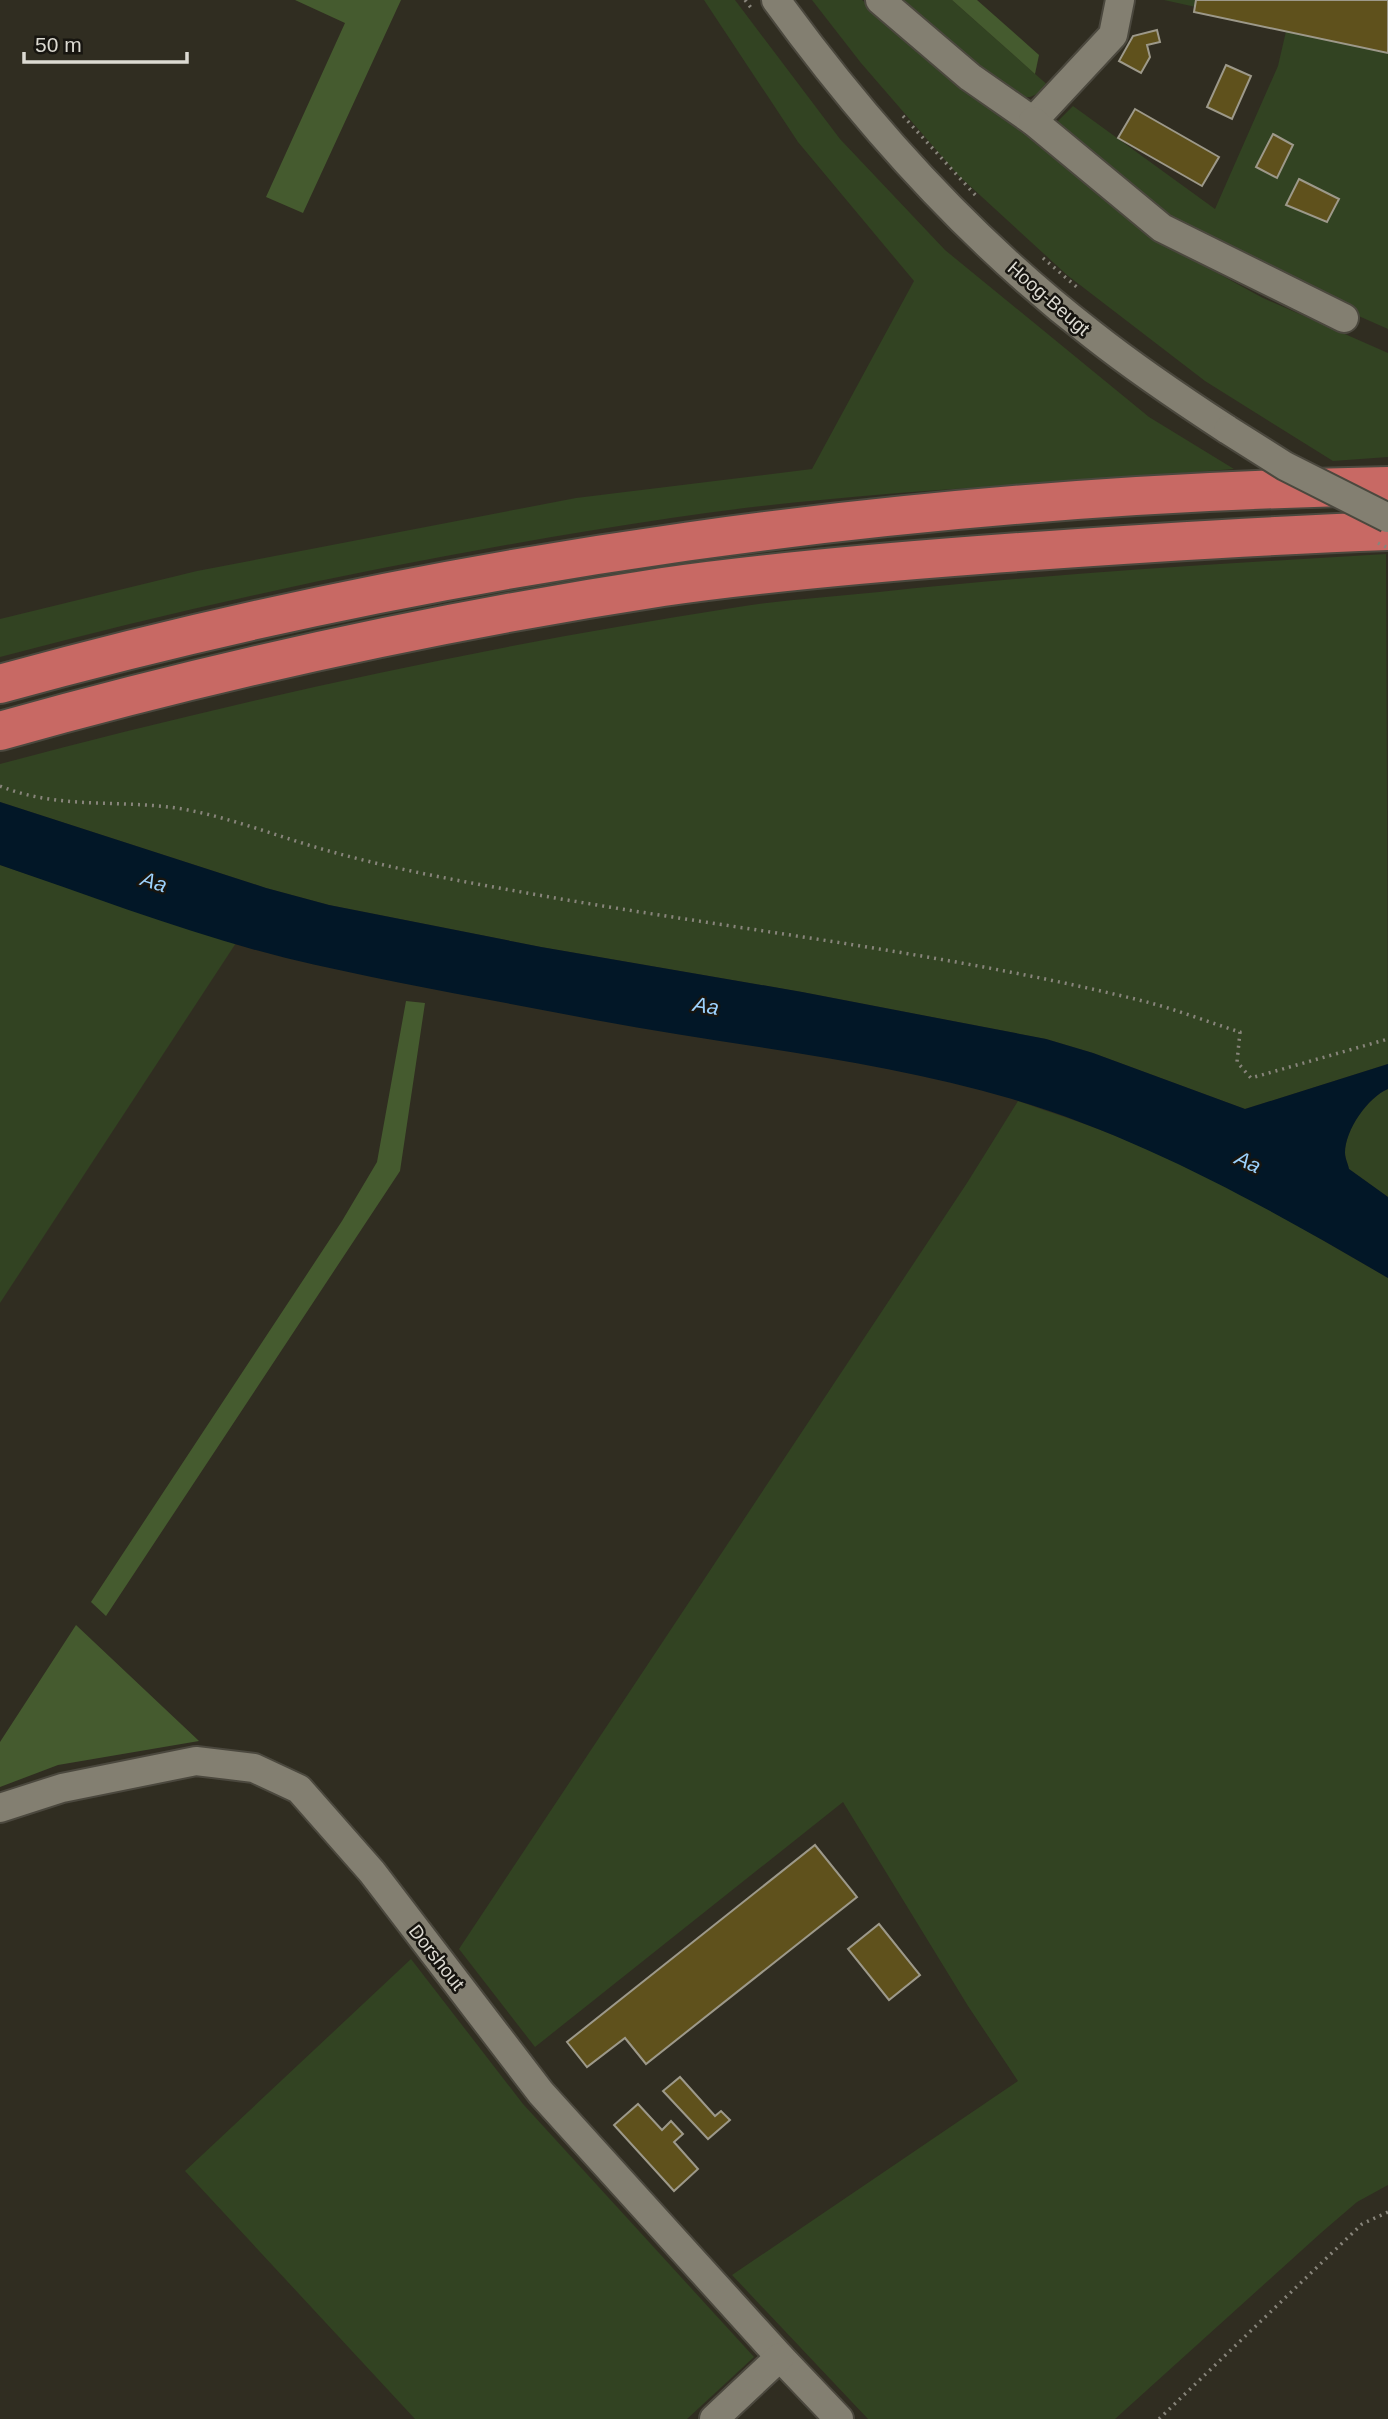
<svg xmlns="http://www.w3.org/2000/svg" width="1388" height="2419" font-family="Helvetica,sans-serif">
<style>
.green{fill:#324322}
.forest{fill:#455b2f}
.water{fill:#021727}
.building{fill:#5f511c;stroke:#9d998a;stroke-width:2}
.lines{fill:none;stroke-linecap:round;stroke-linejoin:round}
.minor-casing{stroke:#4b483e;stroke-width:32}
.highway-casing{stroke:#4b483e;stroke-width:42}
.path{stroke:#88857b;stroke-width:3.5;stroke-dasharray:2 5;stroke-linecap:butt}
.minor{stroke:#837f71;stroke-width:28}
.highway{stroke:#c86964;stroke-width:38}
.minor-bridge-casing{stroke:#4b483e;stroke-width:32;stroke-linecap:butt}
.path-bridge{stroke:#88857b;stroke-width:3.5;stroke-dasharray:2 5;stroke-linecap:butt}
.minor-bridge{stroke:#837f71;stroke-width:28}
.labels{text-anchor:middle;stroke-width:5;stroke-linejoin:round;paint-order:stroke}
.street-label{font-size:19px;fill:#dcdad2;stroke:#171510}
.water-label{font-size:21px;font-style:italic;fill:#9cd1fc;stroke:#171510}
</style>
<rect width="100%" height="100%" fill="#302d21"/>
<g class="green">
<path d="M704,0H735L840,139L945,250L1149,417L1234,469C1046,485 857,490 671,518C445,552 221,598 0,657V619L197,571L576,498L812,469L914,281L798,142Z"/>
<path d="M812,0H862L1091,182L1197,262L1263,298L1388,353V457L1333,461L1205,381L1067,275L958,175L861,63Z"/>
<path d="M893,0H952L1051,88L1030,97H1012Z"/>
<path d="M1164,0H1388V329L1259,272L1177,223L1052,127L1073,106L1215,209L1278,66L1287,27Z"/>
<path d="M1386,554L1388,1064L1245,1109L1093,1053L1046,1039L802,992L541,947L329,905L266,888L0,802V764C241,700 485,646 732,608C780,600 830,597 879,592C1048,574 1217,564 1386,554Z"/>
<path d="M0,865L236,943L0,1303Z"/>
<path d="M1388,1089V1197L1349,1169C1348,1164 1345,1158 1345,1152C1345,1130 1368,1097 1388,1089Z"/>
<path d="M1018,1101C1049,1112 1082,1122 1113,1135C1209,1173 1299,1226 1388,1278V2185L1357,2202L1322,2232L1115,2419H868L732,2275L1018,2081L968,2006L843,1802L535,2047L459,1949L967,1183Z"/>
<path d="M411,1959L523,2104L754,2357L687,2419H415L185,2171Z"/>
</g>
<g class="forest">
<path d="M295,0H401L303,213L266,197L345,23Z"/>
<path d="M952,0H977L1039,55L1035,74Z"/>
<path d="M406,1001L425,1003L400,1171L106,1616L91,1602L342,1221L377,1162Z"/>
<path d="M76,1625L199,1741L58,1765L0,1787V1742Z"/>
</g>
<path class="water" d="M0,802L266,888L329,905L541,947L802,992L1046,1039L1093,1053L1245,1109L1388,1064V1089C1368,1097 1345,1130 1345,1153C1345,1158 1348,1164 1349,1169L1388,1197V1278C1268,1208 1146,1139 1012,1099C877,1059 733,1046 595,1020C492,1000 387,982 286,958C189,934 94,897 0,865Z"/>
<g class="building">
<path d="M1196,0H1388V53L1194,12Z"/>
<path d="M1157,30L1160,42L1147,45L1150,57L1141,73L1119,61L1133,36Z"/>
<path d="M1226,65L1251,76L1232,119L1207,107Z"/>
<path d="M1135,109L1219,157L1202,186L1118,138Z"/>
<path d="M1273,134L1293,145L1277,178L1256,167Z"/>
<path d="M1299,179L1339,199L1327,222L1286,205Z"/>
<path d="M815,1845L857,1897L646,2064L625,2038L587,2067L567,2042Z"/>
<path d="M879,1924L920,1975L889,2000L848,1949Z"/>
<path d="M680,2077L715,2116L721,2111L730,2120L708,2139L663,2091Z"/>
<path d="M638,2104L662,2130L671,2121L683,2134L674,2142L698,2169L674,2191L614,2125Z"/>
</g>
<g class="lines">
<g class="minor-casing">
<g id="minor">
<path d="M776,0C866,124 971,241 1093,335C1136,369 1182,400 1228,430"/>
<path d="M880,0L970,77L1033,121L1113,35L1120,0"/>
<path d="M1033,121L1162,228L1344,318"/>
<path d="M0,1808L62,1788L196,1761L254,1768L299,1789L372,1872L541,2093L780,2357L839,2419"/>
<path d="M714,2419L780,2357"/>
</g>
</g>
<g class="highway-casing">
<g id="highway">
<path d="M0,684C451,559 920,495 1388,486"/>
<path d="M0,731C217,670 440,621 663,587C767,572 873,563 979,555C1115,545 1251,536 1388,531"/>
</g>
</g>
<g class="path">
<path d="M745,0L752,9"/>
<path d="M903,116L978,198"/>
<path d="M1043,258L1079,289"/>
<path d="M0,786C61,811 125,798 188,810C235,819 282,838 329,851C389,868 454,880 516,891C724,929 936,950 1143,1001C1175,1009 1208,1022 1240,1032L1237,1062L1251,1078L1388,1039"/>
<path d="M1159,2419L1362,2224L1388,2212"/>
</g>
<use href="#minor" class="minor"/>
<use href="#highway" class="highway"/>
<g class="minor-bridge-casing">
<path id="minor-bridge" d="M1228,430L1285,466L1388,518"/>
</g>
<path class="path-bridge" d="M1378,543L1388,548"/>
<use href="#minor-bridge" class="minor-bridge"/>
</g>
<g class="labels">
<g class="street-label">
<text transform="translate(1049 298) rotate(41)" y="7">Hoog-Beugt</text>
<text transform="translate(437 1957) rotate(52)" y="7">Dorshout</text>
</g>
<g class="water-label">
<text transform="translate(154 882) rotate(18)" y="7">Aa</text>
<text transform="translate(706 1006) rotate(10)" y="7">Aa</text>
<text transform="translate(1248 1162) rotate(25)" y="7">Aa</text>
</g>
</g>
<path d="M24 52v10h163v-10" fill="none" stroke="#dcdad2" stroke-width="3.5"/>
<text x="35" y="52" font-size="21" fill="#dcdad2" stroke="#171510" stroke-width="5" paint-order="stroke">50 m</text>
</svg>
